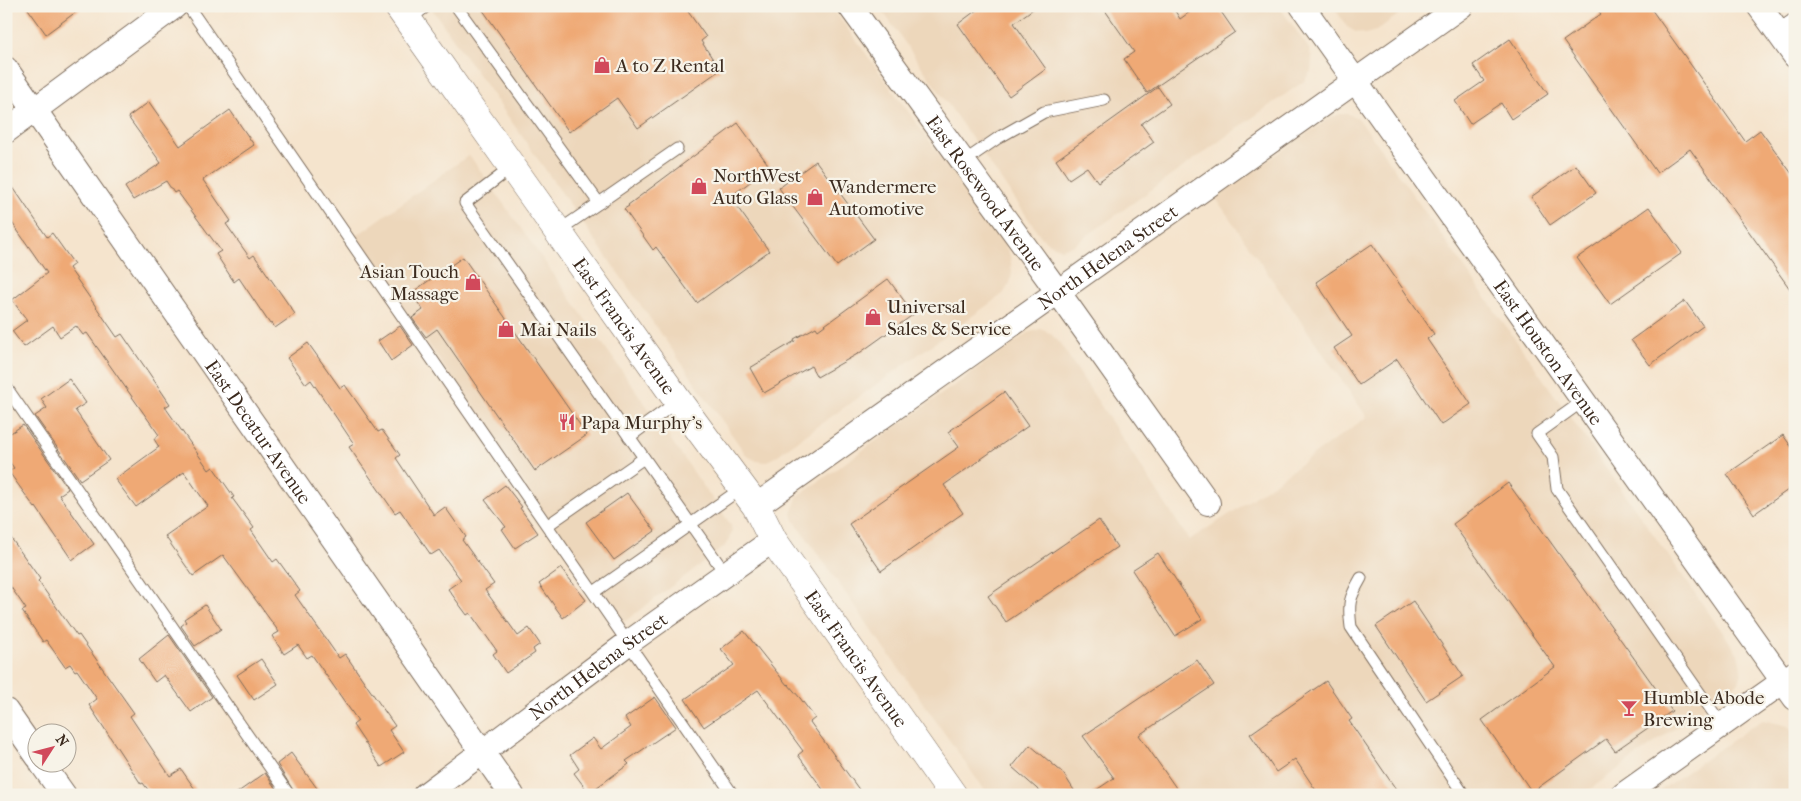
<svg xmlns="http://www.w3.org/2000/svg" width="1801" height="801" font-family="'IM FELL French Canon',serif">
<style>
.built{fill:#edd7bb}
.building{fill:#efa974}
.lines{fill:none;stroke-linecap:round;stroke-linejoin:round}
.service-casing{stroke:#7c6b5b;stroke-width:13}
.minor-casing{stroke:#7c6b5b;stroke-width:26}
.primary-casing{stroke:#7c6b5b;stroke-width:29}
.service{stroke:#fff;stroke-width:11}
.minor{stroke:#fff;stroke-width:24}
.primary{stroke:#fff;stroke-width:28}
.labels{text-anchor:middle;stroke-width:4.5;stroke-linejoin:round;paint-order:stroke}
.poi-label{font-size:19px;fill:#3b2a1e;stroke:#f7f3e8;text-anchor:start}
.street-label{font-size:19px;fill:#3b2a1e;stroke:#f7f3e8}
</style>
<rect width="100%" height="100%" fill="#f7f3e8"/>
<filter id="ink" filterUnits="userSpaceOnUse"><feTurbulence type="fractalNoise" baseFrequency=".02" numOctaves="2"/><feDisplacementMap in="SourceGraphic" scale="10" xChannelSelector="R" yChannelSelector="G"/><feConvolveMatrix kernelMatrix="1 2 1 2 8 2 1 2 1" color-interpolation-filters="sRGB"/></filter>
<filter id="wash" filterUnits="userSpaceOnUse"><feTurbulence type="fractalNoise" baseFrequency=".0096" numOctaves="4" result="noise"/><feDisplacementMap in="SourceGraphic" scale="20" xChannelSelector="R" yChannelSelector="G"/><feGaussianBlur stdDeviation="1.12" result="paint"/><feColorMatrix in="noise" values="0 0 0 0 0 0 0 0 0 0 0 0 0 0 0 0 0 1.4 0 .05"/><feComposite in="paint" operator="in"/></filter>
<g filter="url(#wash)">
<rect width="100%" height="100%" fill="#f5e4cd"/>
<g class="built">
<path d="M430,6H831L1002,240L1010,255L1012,272L1010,283L1003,294L775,457L765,462L757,461L747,456Z"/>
<path d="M879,6H1279L1309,49L1312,59L1311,71L1304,81L1074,245L1061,249L1050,244L1042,238Z"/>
<path d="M1333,6H1410L1376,31L1365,34L1356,32L1347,27Z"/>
<path d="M1340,114H1348L1358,118L1367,130L1738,654L1742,673L1739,682L1582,795H988L794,520L792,514L797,497L1028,333L1040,329L1050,333L1059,342L1189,540L1233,512L1367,417L1215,197L1331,117Z"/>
<path d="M469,155L731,525L732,533L725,546L624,622H620L615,616L355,237Z"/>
<path d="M1763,720L1788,726L1795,735V795H1654L1751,727Z"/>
</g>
<g id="blocks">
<g class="building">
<path d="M26,6H84L46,34Z"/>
<path d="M480,6H684L706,37L701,41L720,70L638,128L617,98L569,132Z"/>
<path d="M982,6H1037L1014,23L1046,69L1009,96L958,24Z"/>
<path d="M1102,6H1172L1180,19L1198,6H1217L1235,32L1147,93L1124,59L1134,52Z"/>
<path d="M1595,6H1649L1745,141L1760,130L1795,178V296L1690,149L1657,173L1563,41L1601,14Z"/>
<path d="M1510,39L1548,94L1511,119L1501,103L1470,124L1455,101L1484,81L1473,65Z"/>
<path d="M1158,87L1170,104L1141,124L1154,142L1098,182L1087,167L1069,179L1056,160Z"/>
<path d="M149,102L180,146L230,110L254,145L203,180L231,221L226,224L250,258L254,255L295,314L275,328L272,323L270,324L239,278L234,282L216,254L221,251L177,191L174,193L166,181L133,200L125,187L161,163L128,117Z"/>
<path d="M738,123L770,167L730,197L769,251L697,303L656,247L653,250L624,209L629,206L628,205Z"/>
<path d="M816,161L874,239L837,266L779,188Z"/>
<path d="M1576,165L1596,193L1550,225L1531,197Z"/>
<path d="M6,177L47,237L52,233L74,264L69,268L117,337L122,334L149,373L170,404L165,407L209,470L213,467L234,497L232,498L254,528L251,530L273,562L277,559L300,591L295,595L339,658L345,654L395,726L389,730L404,752L381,767L353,725L358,721L312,655L307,658L298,645L284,654L272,636L279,632L223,555L193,576L165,536L208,506L184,472L136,507L115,479L159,447L154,439L159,435L87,333L83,335L76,326L60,337L53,326L24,347L12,331L27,320L12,300L47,273L6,214Z"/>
<path d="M1649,207L1682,253L1610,304L1577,258Z"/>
<path d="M1372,244L1434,334L1427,339L1471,404L1441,425L1397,359L1359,385L1334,348L1352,336L1316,282Z"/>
<path d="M463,257L587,435L535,471L437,329L426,337L412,318L423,310L411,293Z"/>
<path d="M888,279L914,314L861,352L817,377L811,366L764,393L750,368L795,341L794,339L816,327L818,330Z"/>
<path d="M1685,301L1703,326L1650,365L1631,340Z"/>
<path d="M400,326L413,345L391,361L378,341Z"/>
<path d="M308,343L340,388L345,385L378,432L382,430L400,455L396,458L434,515L445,507L466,537L462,540L494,584L485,590L518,636L529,628L540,644L533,649L535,653L506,673L493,654L497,651L470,613L467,615L448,589L461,580L439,550L431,555L400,510L395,513L349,447L354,444L311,380L306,384L287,358Z"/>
<path d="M69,379L86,403L75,410L109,460L80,480L35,416L47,408L41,399Z"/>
<path d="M1004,392L1028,426L944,485L963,513L881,571L849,524L959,447L948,432Z"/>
<path d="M23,425L68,489L59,495L94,544L72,560L36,507L35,508L9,472L14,468L6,457V436Z"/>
<path d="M1783,435L1795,452V485L1754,514L1727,474Z"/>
<path d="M1508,483L1672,711L1615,751L1606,739L1532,792L1482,720L1555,667L1453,524Z"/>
<path d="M505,485L522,507L520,508L538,533L515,548L502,529L506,527L485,500Z"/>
<path d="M627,493L655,531L614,560L586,522Z"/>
<path d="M1099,520L1117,547L1006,622L988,596Z"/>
<path d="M6,531L40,579L38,581L77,636L79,635L134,713L130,716L170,776L181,769L199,795H143L149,791L143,783L141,784L89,705L97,699L77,670L75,671L70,664L65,667L46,640L43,642L22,611L26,609L6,580Z"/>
<path d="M1158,553L1202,619L1175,636L1132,570Z"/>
<path d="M561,568L586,600L563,618L539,584Z"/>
<path d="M1413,601L1463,676L1426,701L1376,626Z"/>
<path d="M205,605L221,629L195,646L181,626L186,622L184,619Z"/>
<path d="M744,631L787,685L788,684L800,698L815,718L810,722L863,795H827L798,755L803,751L758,690L704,727L685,699L734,665L721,649Z"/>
<path d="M169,635L212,697L191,712L164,675L155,682L139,659Z"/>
<path d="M261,659L278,684L254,700L237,675Z"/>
<path d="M1197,660L1214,685L1139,735L1181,795H1089L1114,778L1083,736Z"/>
<path d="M1326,681L1352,719L1349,721L1400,795H1319L1295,759L1276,772L1250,734Z"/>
<path d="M655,697L676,727L626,761L629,764L589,793L574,773L579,769L570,755L593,738L601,749L631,727L625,718Z"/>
<path d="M1030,745L1063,773L1077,795H1044L1012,767Z"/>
<path d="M291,753L322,795H296L277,764Z"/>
<path d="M265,773L280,795H234Z"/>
</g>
</g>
</g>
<g filter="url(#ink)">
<use href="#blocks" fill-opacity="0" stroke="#7c6b5b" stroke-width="1"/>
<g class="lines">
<g class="service-casing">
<g id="service">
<path d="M188,6L733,795"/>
<path d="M456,6L599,203L558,231"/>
<path d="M408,20L427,6"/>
<path d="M1777,31L1795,18"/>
<path d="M963,162L998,138L1044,112L1104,100"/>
<path d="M512,167L465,203L725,573"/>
<path d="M599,203L677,149"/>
<path d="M6,387L289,795"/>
<path d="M1583,401L1537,434L1553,457L1557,489L1722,725"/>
<path d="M629,437L678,401"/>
<path d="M548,525L644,458"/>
<path d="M1361,578C1349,599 1348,603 1351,627L1464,795"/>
<path d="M594,592L742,488"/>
</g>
</g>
<g class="minor-casing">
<g id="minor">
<path id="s1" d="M850,6L1058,292L1208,503"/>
<path id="s2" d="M1302,6L1795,698"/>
<path d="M1759,6L1795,56"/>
<path id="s3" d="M6,69L512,795"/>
<path d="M6,131L175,6"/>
<path id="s4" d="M756,506L1461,6"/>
<path d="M6,711L38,757"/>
<path d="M42,764L64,795"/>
<path id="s5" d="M425,795L628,643L773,540"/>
<path d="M1623,795L1795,673"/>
</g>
</g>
<g class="primary-casing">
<g id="primary">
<path id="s6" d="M398,6L678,401L756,506L773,540L953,795"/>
</g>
</g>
<use href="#service" class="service"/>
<use href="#minor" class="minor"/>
<use href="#primary" class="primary"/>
</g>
</g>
<defs>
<g id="shop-bare" transform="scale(1.35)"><path d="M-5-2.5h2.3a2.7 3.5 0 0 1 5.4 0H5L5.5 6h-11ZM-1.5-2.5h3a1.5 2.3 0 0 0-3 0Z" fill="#d1495b" stroke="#f7f3e8" stroke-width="2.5" paint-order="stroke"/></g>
<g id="restaurant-bare" transform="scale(1.35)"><path d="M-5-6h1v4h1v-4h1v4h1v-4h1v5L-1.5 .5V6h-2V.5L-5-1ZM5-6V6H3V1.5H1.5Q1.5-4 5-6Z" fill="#d1495b" stroke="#f7f3e8" stroke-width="2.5" paint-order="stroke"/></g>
<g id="bar-bare" transform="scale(1.35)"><path d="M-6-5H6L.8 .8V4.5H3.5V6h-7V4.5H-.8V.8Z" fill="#d1495b" stroke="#f7f3e8" stroke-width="2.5" paint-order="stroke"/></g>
</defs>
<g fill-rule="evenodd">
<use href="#shop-bare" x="602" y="65"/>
<use href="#shop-bare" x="699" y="186"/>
<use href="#shop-bare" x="815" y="197"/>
<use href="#shop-bare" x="473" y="282"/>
<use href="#shop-bare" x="873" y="317"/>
<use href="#shop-bare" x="506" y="329"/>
<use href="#restaurant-bare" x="567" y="422"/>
<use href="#bar-bare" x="1629" y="708"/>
</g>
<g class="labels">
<g class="poi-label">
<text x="616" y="72">A to Z Rental</text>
<text x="713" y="182">NorthWest<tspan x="713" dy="22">Auto Glass</tspan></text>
<text x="829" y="193">Wandermere<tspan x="829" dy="22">Automotive</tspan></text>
<text x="459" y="278" text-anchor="end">Asian Touch<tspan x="459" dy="22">Massage</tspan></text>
<text x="887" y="313">Universal<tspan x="887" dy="22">Sales &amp; Service</tspan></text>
<text x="520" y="336">Mai Nails</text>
<text x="581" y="429">Papa Murphy's</text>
<text x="1643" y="704">Humble Abode<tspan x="1643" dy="22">Brewing</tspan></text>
</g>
<g class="street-label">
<text dy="7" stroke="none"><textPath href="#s1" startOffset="231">East Rosewood Avenue</textPath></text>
<text dy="7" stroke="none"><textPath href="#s4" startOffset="431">North Helena Street</textPath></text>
<text dy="7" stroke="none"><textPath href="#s6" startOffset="392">East Francis Avenue</textPath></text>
<text dy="7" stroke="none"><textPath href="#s2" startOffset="425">East Houston Avenue</textPath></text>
<text dy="7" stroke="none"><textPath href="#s3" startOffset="442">East Decatur Avenue</textPath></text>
<text dy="7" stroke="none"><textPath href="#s6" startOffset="798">East Francis Avenue</textPath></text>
<text dy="7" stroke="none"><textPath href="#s5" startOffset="216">North Helena Street</textPath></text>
</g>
</g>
<rect width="1801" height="801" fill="none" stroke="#f7f3e8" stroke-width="25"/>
<g transform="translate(52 748) rotate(54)"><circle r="24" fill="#f7f3e8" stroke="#aca397"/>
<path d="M0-4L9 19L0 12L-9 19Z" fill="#d1495b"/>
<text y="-8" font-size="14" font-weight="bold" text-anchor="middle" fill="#3b2a1e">N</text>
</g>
</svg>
